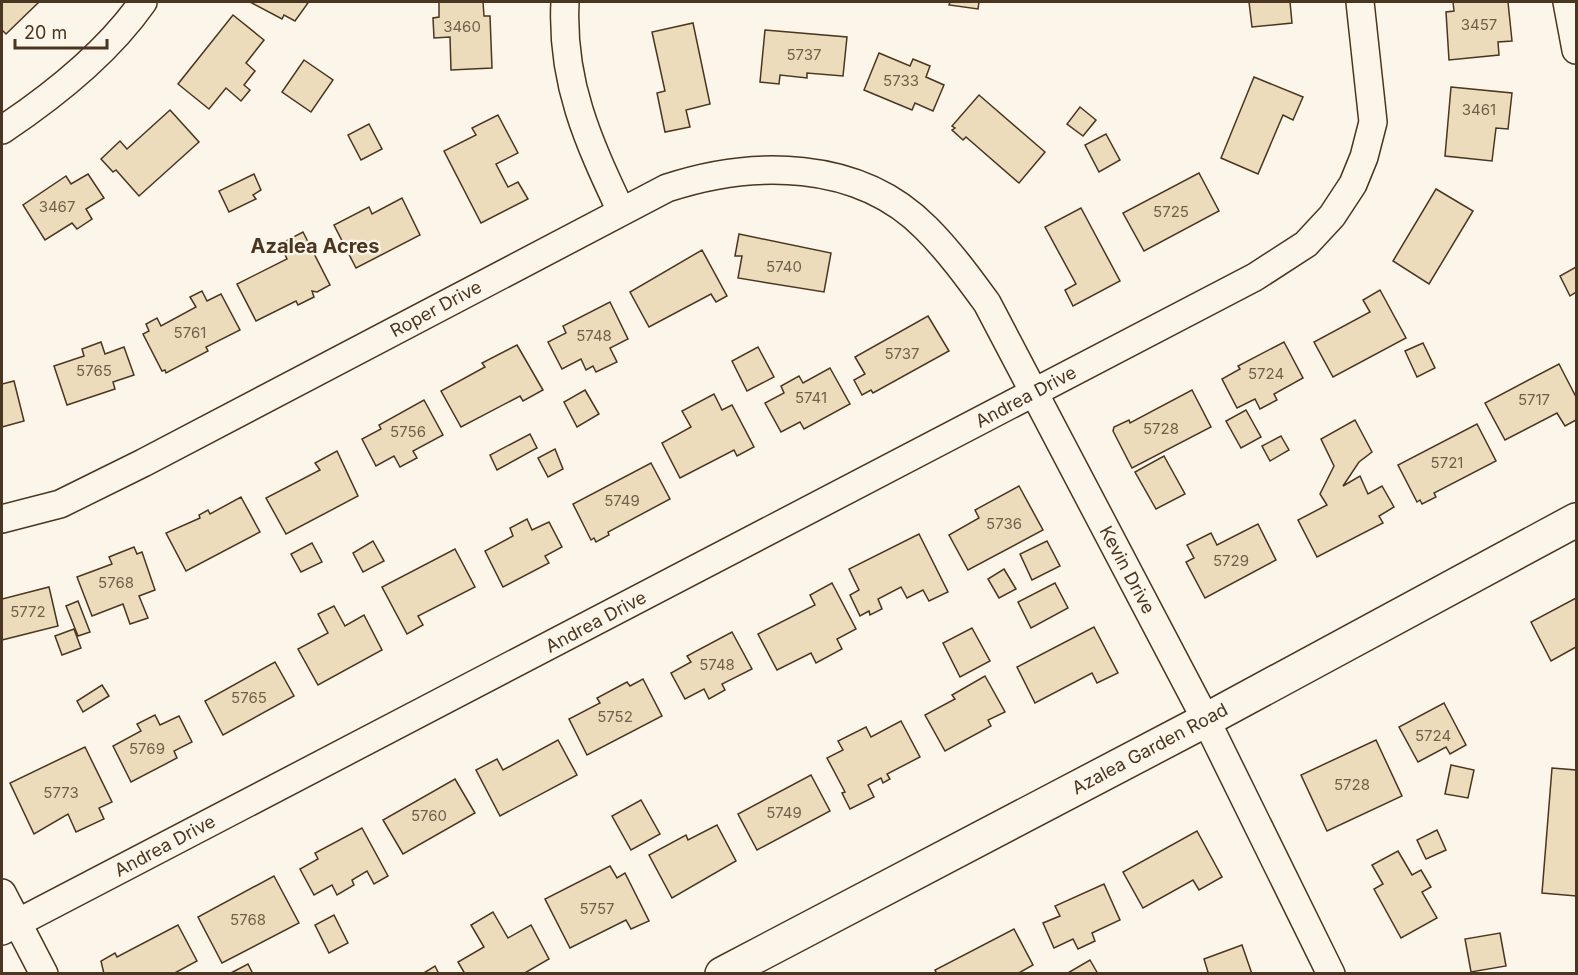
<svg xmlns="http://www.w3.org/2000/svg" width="1578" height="975" font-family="Inter,sans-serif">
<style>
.building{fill:#ecdcbc;stroke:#4a3520;stroke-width:1.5}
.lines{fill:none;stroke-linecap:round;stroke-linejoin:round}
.minor-casing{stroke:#4a3520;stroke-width:30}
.secondary-casing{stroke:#4a3520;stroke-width:36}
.minor{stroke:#fbf6e9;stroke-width:27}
.secondary{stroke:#fbf6e9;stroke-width:33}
.labels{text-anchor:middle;stroke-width:4.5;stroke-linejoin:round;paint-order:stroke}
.number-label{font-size:15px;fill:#725f47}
.street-label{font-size:18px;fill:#4a3520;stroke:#fbf6e9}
.neighbourhood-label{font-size:20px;font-weight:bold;fill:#4a3520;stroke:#fbf6e9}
</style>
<rect width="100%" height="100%" fill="#fbf6e9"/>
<g class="building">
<path d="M2,2H39L6,34L2,30Z"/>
<path d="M250,2H305L308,3L295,21L284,15L282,19Z"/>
<path d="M439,2H483L484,16H490L492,68L451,70L450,37L434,38L433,18L439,17Z"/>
<path d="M950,2H979L978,9L949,5Z"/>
<path d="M1249,2H1290L1292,23L1252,27Z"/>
<path d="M1453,2H1508L1512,41L1498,42L1499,55L1449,60L1446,12L1454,11Z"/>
<path d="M233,15L264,40L246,63L255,71L244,85L250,90L241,101L226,88L209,109L178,84Z"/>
<path d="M693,23L710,104L686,110L690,127L665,132L657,93L665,91L652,32Z"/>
<path d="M765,30L847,37L843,76L807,73V78L780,75L779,84L760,82Z"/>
<path d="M879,53L910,66L913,59L930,66L926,77L944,85L933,111L915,103L912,110L864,90Z"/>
<path d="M304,60L333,80L311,112L282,92Z"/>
<path d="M1254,77L1303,97L1293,120L1283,115L1258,174L1221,158Z"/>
<path d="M1451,87L1512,93L1508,129L1496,128L1492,161L1445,156Z"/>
<path d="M979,95L1045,152L1019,183L966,137L963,140L952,130L955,128L952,126Z"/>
<path d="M1080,107L1096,120L1083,136L1067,124Z"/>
<path d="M170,110L199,142L139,196L116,170L113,172L101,159L120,141L127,149Z"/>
<path d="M498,115L518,153L496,164L508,187L518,182L528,199L481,223L444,151L476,135L472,128Z"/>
<path d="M369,124L382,149L361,160L348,135Z"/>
<path d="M1106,134L1120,160L1099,172L1085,145Z"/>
<path d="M1199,173L1219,211L1144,251L1123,213Z"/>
<path d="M88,174L104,198L86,209L92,219L77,229L72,223L45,240L23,205L66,176L71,184Z"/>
<path d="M254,174L261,190L253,195L256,199L229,212L219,191Z"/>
<path d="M1436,189L1473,211L1429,284L1393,261Z"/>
<path d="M402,198L420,235L356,268L334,225L369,207L372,214Z"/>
<path d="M1081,208L1120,281L1073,306L1065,290L1076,284L1045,227Z"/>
<path d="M303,232L330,285L317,292L312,291L314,297L298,305L296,301L256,321L237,284L287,259L280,244Z"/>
<path d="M739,234L831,253L824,292L738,278L742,256H735Z"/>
<path d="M702,250L727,296L716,302L711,294L649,327L630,292Z"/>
<path d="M1576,267V292L1570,296L1560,276Z"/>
<path d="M1380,290L1406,338L1333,377L1314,342L1370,312L1363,300Z"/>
<path d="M202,291L207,301L221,294L240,330L206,347L208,351L166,373L165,370L162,371L143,334L149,331L146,324L157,318L161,326L196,307L190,297Z"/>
<path d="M610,302L628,339L610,348L617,362L596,372L593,366L586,370L581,359L562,369L548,342L566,333L563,326Z"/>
<path d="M928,316L949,351L873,393L871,390L862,395L854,380L865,374L855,357Z"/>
<path d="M101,342L105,354L124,347L134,375L113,382L115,389L67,405L54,366L84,356L82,349Z"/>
<path d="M1284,342L1303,378L1274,394L1277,400L1260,409L1255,399L1237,408L1222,379L1240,369L1238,366Z"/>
<path d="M1423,343L1435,368L1417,377L1405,351Z"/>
<path d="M517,345L543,390L523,401L520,396L461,427L441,391L485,367L482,363Z"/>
<path d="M758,347L774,377L747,391L732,361Z"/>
<path d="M1559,364L1576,397V420L1565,426L1557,413L1505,440L1485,403Z"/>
<path d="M830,368L850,404L804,429L800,422L781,432L765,403L784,393L781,386L799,376L803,383Z"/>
<path d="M14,381L24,421L2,427V384Z"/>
<path d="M585,390L599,414L577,427L564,402Z"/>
<path d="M1192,390L1211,427L1132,468L1113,431L1114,427L1129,420L1130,423Z"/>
<path d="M714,394L722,410L732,405L754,447L737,456L734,450L680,478L662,443L691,427L682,411Z"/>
<path d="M424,400L443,435L413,451L417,458L400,467L394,456L376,466L362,439L381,429L379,425Z"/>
<path d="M1246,410L1261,437L1241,448L1226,421Z"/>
<path d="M1355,420L1372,452L1359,462L1343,486L1360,476L1368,494L1382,486L1394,507L1379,516L1383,523L1317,557L1298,520L1327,505L1320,494L1334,466L1321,439Z"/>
<path d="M1477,424L1496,461L1434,493L1436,497L1422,504L1420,500L1417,502L1398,465Z"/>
<path d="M530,434L537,448L497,470L490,455Z"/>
<path d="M1281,436L1289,450L1270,461L1262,446Z"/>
<path d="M555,449L563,469L548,477L538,458Z"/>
<path d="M337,451L358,496L286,534L266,498L320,470L315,463Z"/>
<path d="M1164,456L1185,494L1156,509L1135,472Z"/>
<path d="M651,463L670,499L608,532L609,535L596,542L594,538L591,540L573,504Z"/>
<path d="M1019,486L1043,530L968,570L949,535L979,518L975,510Z"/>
<path d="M241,497L260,532L186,571L166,533L200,518L199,515L208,510L210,514Z"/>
<path d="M527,519L532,530L549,522L562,547L545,556L549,563L503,587L485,551L513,536L510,528Z"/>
<path d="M1258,524L1276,560L1205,598L1186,562L1194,558L1187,545L1211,533L1217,545Z"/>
<path d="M919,534L948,592L929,601L923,590L907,598L901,587L878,599L882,609L870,615L869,611L860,616L850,595L859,590L849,569Z"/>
<path d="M373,541L384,561L363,572L353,553Z"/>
<path d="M1047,541L1060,566L1032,580L1020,554Z"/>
<path d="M312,543L322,562L301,572L291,554Z"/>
<path d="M134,547L137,554L142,552L155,590L139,596L148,618L130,624L123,604L92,616L77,577L112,564L109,557Z"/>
<path d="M455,549L475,587L418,616L423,625L407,634L382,587Z"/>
<path d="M1004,569L1016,589L999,598L988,579Z"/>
<path d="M832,583L856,629L837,639L842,649L816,663L811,653L777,670L758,634L815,605L810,595Z"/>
<path d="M1055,583L1068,608L1031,628L1018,602Z"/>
<path d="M49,587L58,626L2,640V599Z"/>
<path d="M1576,598V647L1551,661L1531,622Z"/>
<path d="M78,601L90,632L78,636L66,606Z"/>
<path d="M334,606L345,626L364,615L382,650L318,685L298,649L328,633L318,614Z"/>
<path d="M1094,627L1118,673L1097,683L1092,673L1035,703L1017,667Z"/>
<path d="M972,628L990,661L960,677L943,643Z"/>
<path d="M74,629L81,648L62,655L55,636Z"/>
<path d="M732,632L752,669L722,684L725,690L709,699L704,689L685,699L671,673L691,662L687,656Z"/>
<path d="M275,662L294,696L223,735L205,701Z"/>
<path d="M985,676L1005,712L988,720L991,726L945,751L925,715L955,699L952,695Z"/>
<path d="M643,679L662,716L587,755L569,719L600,703L597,698L627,682L630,686Z"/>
<path d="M102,685L109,696L83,712L77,701Z"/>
<path d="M1444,703L1466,745L1450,754L1446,747L1418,762L1399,727Z"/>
<path d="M155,715L160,725L179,716L192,742L174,751L177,758L131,782L113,746L141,731L137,724Z"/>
<path d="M901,721L920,757L887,774L890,779L883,783L881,778L868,785L874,797L850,809L842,793L845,792L827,758L843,750L838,741L866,727L871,737Z"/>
<path d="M558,740L577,775L500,816L476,770L497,759L503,770Z"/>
<path d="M1376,740L1402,796L1327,831L1301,775Z"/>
<path d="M85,747L112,802L99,808L104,819L76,832L68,814L34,834L10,783Z"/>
<path d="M1451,765L1474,770L1468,798L1445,794Z"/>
<path d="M1552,768L1576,770V896L1542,893Z"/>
<path d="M811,775L830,811L757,850L738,814Z"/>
<path d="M455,779L475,813L403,854L383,820Z"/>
<path d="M641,800L660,834L631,850L612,816Z"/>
<path d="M717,825L736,861L672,898L649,855L686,835L688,840Z"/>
<path d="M362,828L388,876L374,884L367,871L352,880L354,885L337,895L332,885L314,895L300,869L318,859L315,853Z"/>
<path d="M1437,830L1446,850L1426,859L1417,840Z"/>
<path d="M1197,831L1222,877L1199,890L1193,880L1143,908L1123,872Z"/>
<path d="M1398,851L1412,875L1421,870L1431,887L1422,892L1437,918L1401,938L1374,889L1383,884L1372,865Z"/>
<path d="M610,866L617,878L625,873L649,921L631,929L626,920L570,948L545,899Z"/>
<path d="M274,876L299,923L222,963L198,917Z"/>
<path d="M1104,884L1120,920L1092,933L1095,941L1078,949L1073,939L1054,948L1043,923L1060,916L1055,906Z"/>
<path d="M493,912L508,938L531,925L549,959L523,974H465L458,962L484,947L471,925Z"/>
<path d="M334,915L348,943L329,953L315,925Z"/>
<path d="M178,925L197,961L173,974H104L101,961L115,953L117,957Z"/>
<path d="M1014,929L1033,965L1017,974H937L935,970Z"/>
<path d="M1500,933L1506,966L1471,972L1465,939Z"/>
<path d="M1242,945L1252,974H1204L1208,972L1204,959Z"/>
<path d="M1090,960L1098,974H1066Z"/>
<path d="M248,964L253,974H229Z"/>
<path d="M435,966L439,974H422Z"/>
</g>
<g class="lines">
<g class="minor-casing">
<g id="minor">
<path d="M565,2C561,82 588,141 621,211"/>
<path d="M1567,2L1576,50"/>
<path d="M2,130C53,96 108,52 143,2"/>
<path d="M2,519L60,504L143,463L667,188C752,160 858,159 926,228C949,251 968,277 987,303L1206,720L1331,974"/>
<path d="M2,893L44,974"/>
<path d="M2,931L1255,277L1306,244L1332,216L1353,184L1364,157L1373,122L1360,2"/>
</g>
</g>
<g class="secondary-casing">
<path id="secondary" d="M722,974L1206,720L1576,520"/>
</g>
<use href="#minor" class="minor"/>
<use href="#secondary" class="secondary"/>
</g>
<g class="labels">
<g class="number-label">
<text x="1479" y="30">3457</text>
<text x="462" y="32">3460</text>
<text x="804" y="60">5737</text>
<text x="901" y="86">5733</text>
<text x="1479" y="115">3461</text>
<text x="57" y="212">3467</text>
<text x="1171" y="217">5725</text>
<text x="784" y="272">5740</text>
<text x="190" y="338">5761</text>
<text x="594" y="341">5748</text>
<text x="902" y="359">5737</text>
<text x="94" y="376">5765</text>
<text x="1266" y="379">5724</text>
<text x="811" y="403">5741</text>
<text x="1534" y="405">5717</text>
<text x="1161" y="434">5728</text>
<text x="408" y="437">5756</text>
<text x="1447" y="468">5721</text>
<text x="622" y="506">5749</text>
<text x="1004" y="529">5736</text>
<text x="1231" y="566">5729</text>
<text x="116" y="588">5768</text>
<text x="28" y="617">5772</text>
<text x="717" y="670">5748</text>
<text x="249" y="703">5765</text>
<text x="615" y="722">5752</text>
<text x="1433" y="741">5724</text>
<text x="147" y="754">5769</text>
<text x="1352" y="790">5728</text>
<text x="61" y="798">5773</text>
<text x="784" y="818">5749</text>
<text x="429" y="821">5760</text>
<text x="597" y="914">5757</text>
<text x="248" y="925">5768</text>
</g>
<g class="street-label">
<text transform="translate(436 309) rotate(-28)" y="6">Roper Drive</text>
<text transform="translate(1026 397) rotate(-28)" y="6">Andrea Drive</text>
<text transform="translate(1127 570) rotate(62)" y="6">Kevin Drive</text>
<text transform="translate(596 622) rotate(-28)" y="6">Andrea Drive</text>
<text transform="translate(1150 749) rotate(-28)" y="6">Azalea Garden Road</text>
<text transform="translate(165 846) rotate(-28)" y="6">Andrea Drive</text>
</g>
<g class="neighbourhood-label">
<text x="315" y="253">Azalea Acres</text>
</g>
</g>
<rect width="1578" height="975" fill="none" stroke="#4a3520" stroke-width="6"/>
<path d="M15 39v9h92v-9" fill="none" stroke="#4a3520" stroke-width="3"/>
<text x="24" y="39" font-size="18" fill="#4a3520" stroke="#fbf6e9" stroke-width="4.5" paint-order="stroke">20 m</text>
</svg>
